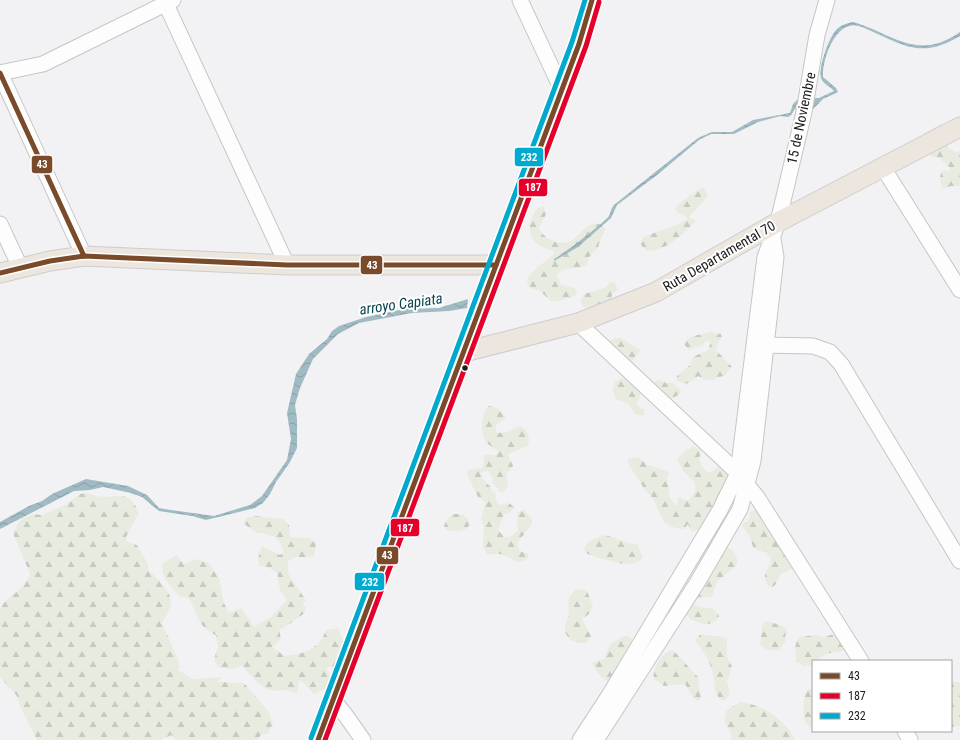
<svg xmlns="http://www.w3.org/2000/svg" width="960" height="740" font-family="'Roboto Condensed',sans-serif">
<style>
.forest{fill:url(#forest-firs)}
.water{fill:url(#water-waves)}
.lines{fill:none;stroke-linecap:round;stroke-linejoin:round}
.minor-casing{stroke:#c6c6c7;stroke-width:17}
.major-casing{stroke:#cdcdce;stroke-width:21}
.minor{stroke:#fdfdfd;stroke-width:15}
.major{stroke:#ece6df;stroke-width:19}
.bus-1-casing{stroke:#fff;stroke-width:8}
.bus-2-casing{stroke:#fff;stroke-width:8}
.bus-3-casing{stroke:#fff;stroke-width:8}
.bus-1{stroke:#7a4b2a;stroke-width:5}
.bus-2{stroke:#e4002b;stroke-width:5}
.bus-3{stroke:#00a9ce;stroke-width:5}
.bus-dot{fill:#1c1c1d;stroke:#fff;stroke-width:1.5}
.labels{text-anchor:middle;stroke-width:4;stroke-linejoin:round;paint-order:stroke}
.street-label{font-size:14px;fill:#1c1c1d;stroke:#fff}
.water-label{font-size:15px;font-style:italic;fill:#094450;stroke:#fff}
.line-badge{stroke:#fff;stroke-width:1.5}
.badge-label{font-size:11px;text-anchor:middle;font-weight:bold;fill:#fff}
</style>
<defs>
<pattern id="forest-firs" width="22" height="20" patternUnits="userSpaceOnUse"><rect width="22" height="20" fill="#e8ece0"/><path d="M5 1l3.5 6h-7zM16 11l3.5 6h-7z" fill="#c6cac0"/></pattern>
<pattern id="water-waves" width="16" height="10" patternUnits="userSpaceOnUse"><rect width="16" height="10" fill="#a1bbc4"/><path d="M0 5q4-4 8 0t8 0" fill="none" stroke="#8aa0a8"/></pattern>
</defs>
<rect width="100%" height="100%" fill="#f2f2f4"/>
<g class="forest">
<path d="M940,124L944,126L948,148L958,153L960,150V186H951L943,189C941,183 938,177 942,171L950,170V168L939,158L932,157L917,143L925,133Z"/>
<path d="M701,188H705L708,196L689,217L696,221C684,233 667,251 647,251L641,245V241L643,237L679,224L688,218L677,212L675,209C678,202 695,193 701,188Z"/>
<path d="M543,206L546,214L539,229C545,240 561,247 572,240C581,234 592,214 606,229L600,240L598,248L589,257L587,265C578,270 563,266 557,275L561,285L575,288L577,291L576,295L569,299L567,298L560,301H551C547,298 544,294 540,291C536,288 532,291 529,286C520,275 549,261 555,252C551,249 547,249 543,247C530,242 527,229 532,217C535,211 537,207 543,206Z"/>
<path d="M611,282H615L618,290L612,294L611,303L584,308L580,301L584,294L604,288Z"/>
<path d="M709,332L721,334L722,338L719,341L716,350L732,367L725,376L717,377L714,380H705L698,376L689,383L684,384L676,380L677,376L690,365L693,357L708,350L711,342L707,341L701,346L689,350L684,344C689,334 700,336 709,332Z"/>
<path d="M616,338H621L640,350C638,356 631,360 628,367L621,370C603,364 594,346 616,338Z"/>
<path d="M622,378L634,380L642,390L637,405L644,410V415H636L628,404L616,399L613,391L615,382Z"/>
<path d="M658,379L666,383H674L682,392L669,401L652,385Z"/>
<path d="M489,406L497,408L506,418L496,425V430L498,433L507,432L519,426C529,429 530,438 528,446L508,454L513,466L506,475L508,484L505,491L500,492L492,482L493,478L488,471L480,473C482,481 491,484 493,493L495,491L497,503L501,505L509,503L515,508L509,513L504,514L498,530L504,537L508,538L518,531L517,513L524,510C526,514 531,516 532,520C533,526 519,538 517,545L520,551L528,554V558C518,568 511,556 500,554C495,554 492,555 487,554L483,547L484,526L481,519L485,502L478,497L467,475L468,470L482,468L484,464V455H496L498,452C495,448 489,446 486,442C480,435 481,410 489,406Z"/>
<path d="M694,446L701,451L699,459L702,467L709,473L719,466L726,471L728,475L705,530L691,531L688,524L684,529C661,528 662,515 653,499C651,495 646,492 643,487C638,479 632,470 627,461L629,458L638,457L648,465L667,471L669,475L667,478L670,498L678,507L677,497L688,501L695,492V483L683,471L677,459L686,450Z"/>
<path d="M746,487L696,571L694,567C709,539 728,514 746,487Z"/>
<path d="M88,493C93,495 99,497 104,497C123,496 130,492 139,513L126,537L127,542L137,545L148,564V570C156,577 171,590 171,603C171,610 165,617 162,623L179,662L178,670L193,679L223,677L217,682L244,683L269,712L273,723L268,734L261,735L257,740H177L171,735L162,740H37L20,706L17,696L0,677V609C8,594 23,593 30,574L13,533L17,525L22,519L33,514L41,515L65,505L80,494Z"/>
<path d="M755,510C762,516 770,522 770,534L793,564L792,569L781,574L775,585L772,587L768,586C760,572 770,571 771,559L766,552C750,549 755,549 749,536C747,531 743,529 742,524L749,520L750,512Z"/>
<path d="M453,514H462L468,519L469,526C462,534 456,531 446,530L444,526L447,519Z"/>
<path d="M254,516L283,519L289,525L290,537L309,538L316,543L314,557H295L288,561V573L307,602H302L305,606V613C296,618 289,626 279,630L281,639L273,647L284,656C303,654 320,649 326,630L338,628L339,630L347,650L335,666L326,668L331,679L330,687L314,694L300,680L297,693L286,690L275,691L265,688L258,683L242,666L231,669L218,667L214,659L218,647L216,635C195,626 200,613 187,597H180C172,587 159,577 163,563L177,555L184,564L196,559L209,563L219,579L224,603L229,613L241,608L254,626L270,618L287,600L280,590L277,573L268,567L259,566L258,558L262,546L280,555L284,552C277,533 273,537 257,532C253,531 247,526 243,523L246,518Z"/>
<path d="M604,535C616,537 625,544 637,544L643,558C639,561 635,564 629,564C622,565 593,557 586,553L584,548L589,541Z"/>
<path d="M725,546C733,548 739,557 737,565L717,582L712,597C704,598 697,596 694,604C704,611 713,603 719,616C714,630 692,623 685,614Z"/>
<path d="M584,589L587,591L593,606L589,614L582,619L591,636L586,643C573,644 562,637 566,623C567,619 569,617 569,614C568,603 567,598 575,590Z"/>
<path d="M767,621L783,626L786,629L785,642L779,650H766L760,644L763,622Z"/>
<path d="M837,633L845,649C839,654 834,651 827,654C821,656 820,661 813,661V665L803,666L796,661L795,648L797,640L800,637L816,635L824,637Z"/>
<path d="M701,634L727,638V656L732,667L727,682L730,694L725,701L721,700C714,694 715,688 714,680C711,659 705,656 695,640Z"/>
<path d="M624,636H628L635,641L627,652L624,654V659L608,686L607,681L598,674L592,663L604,659L610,644Z"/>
<path d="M673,650L698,677L701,699L698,701L694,699L685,684L664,686L654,679C652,668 662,652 673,650Z"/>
<path d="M954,681L960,683V726L951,727V682Z"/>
<path d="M808,689H813V729C811,728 807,726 806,723C802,717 803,694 808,689Z"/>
<path d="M740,702C762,704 786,720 795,740H730L732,737L724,720L726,711Z"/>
</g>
<g class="water">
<path d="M853,22C894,34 917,62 960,32V36C917,62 899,41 859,26C836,19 822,59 823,77L836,88L838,92L823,99L812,110L815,98H819L834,91C830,86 823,84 821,78C818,67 829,38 836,30C841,25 847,23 853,22Z"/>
<path d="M798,99L797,106L791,115L788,117L780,116L758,122L734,134H711L699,140L657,175L617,205L611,218L578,247L554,261V259C561,256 605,222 609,216C611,212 611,208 614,205L698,138L712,132H732L753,120L790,113L793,104Z"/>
<path d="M468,299L467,308L449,311L412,313L359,323L338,334L313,359L300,388L295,405L297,419V448L290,462L276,482L270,494L263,503L255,508L206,520L192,516L159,511L142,497L131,493L103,487L90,490L74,491L0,529V522L29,506L42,501L52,494L86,479L128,486L147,495L159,508L164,509L214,516L250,505L262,496L287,460L291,439L287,413L296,374L309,354L327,339L332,331L339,326L366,317L404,309L439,308Z"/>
</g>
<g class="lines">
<g class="minor-casing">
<g id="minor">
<path d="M164,0L287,265"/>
<path d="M520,0L562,90"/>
<path d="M0,73L84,256"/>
<path d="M0,73L43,64L173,0"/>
<path d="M882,166L960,290"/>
<path d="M0,224L20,267"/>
<path d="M578,323L738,473"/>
<path d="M755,345L813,346L830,352L841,364L960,561"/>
<path d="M747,485L757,497L861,661"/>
<path d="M333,700L344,713L363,740"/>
<path d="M905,731L910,740"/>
<path d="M580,740L610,694L720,510L738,473L765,257L778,222L804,112L817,35L827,0"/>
<path d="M596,740L697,583L740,509L753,461L776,257L773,239"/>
</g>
</g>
<g class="major-casing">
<g id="major">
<path d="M0,273L50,261L84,256L287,265H496"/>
<path d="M464,352L578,323L656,292L778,222L960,127"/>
<path d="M318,740L579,44L592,0"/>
</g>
</g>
<use href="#minor" class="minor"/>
<use href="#major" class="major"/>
<g class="bus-1-casing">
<g id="bus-1">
<path d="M0,73L84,256"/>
<path d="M0,273L50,261L84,256L287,265H496"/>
<path d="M318,740L579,44L592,0"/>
</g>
</g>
<g class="bus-2-casing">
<path id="bus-2" d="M325,740L586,46L599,2"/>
</g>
<g class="bus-3-casing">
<path id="bus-3" d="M311,738L572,42L585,0"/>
</g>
<use href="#bus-1" class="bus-1"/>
<use href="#bus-2" class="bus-2"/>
<use href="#bus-3" class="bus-3"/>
</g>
<circle class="bus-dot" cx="465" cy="368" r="3.5"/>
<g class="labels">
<g class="street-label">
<text transform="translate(801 118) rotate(-78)" y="5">15 de Noviembre</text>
<text transform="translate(719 256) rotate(-30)" y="5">Ruta Departamental 70</text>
</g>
<g class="water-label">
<text transform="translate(401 304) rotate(-8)" y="5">arroyo Capiata</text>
</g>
</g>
<g class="line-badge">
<rect x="514" y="147" width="30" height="20" rx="4" fill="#00a9ce"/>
<rect x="31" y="155" width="22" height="19" rx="4" fill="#7a4b2a"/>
<rect x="518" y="178" width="30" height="19" rx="4" fill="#e4002b"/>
<rect x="360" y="255" width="23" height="20" rx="4" fill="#7a4b2a"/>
<rect x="390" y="518" width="30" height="19" rx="4" fill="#e4002b"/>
<rect x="376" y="546" width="23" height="19" rx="4" fill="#7a4b2a"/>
<rect x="354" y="572" width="31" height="19" rx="4" fill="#00a9ce"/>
</g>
<g class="badge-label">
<text x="529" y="161">232</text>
<text x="42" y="168">43</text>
<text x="533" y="191">187</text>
<text x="372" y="269">43</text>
<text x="405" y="532">187</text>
<text x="387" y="559">43</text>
<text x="370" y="586">232</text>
</g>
<rect x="812" y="660" width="140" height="72" fill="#ffffff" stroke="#a4a4a5"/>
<rect x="820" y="673" width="20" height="6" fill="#7a4b2a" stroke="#a4a4a5"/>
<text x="848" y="680" font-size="12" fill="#1c1c1d">43</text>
<rect x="820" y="693" width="20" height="6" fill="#e4002b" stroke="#a4a4a5"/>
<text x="848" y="700" font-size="12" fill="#1c1c1d">187</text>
<rect x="820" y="713" width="20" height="6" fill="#00a9ce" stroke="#a4a4a5"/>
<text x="848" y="720" font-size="12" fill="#1c1c1d">232</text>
</svg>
